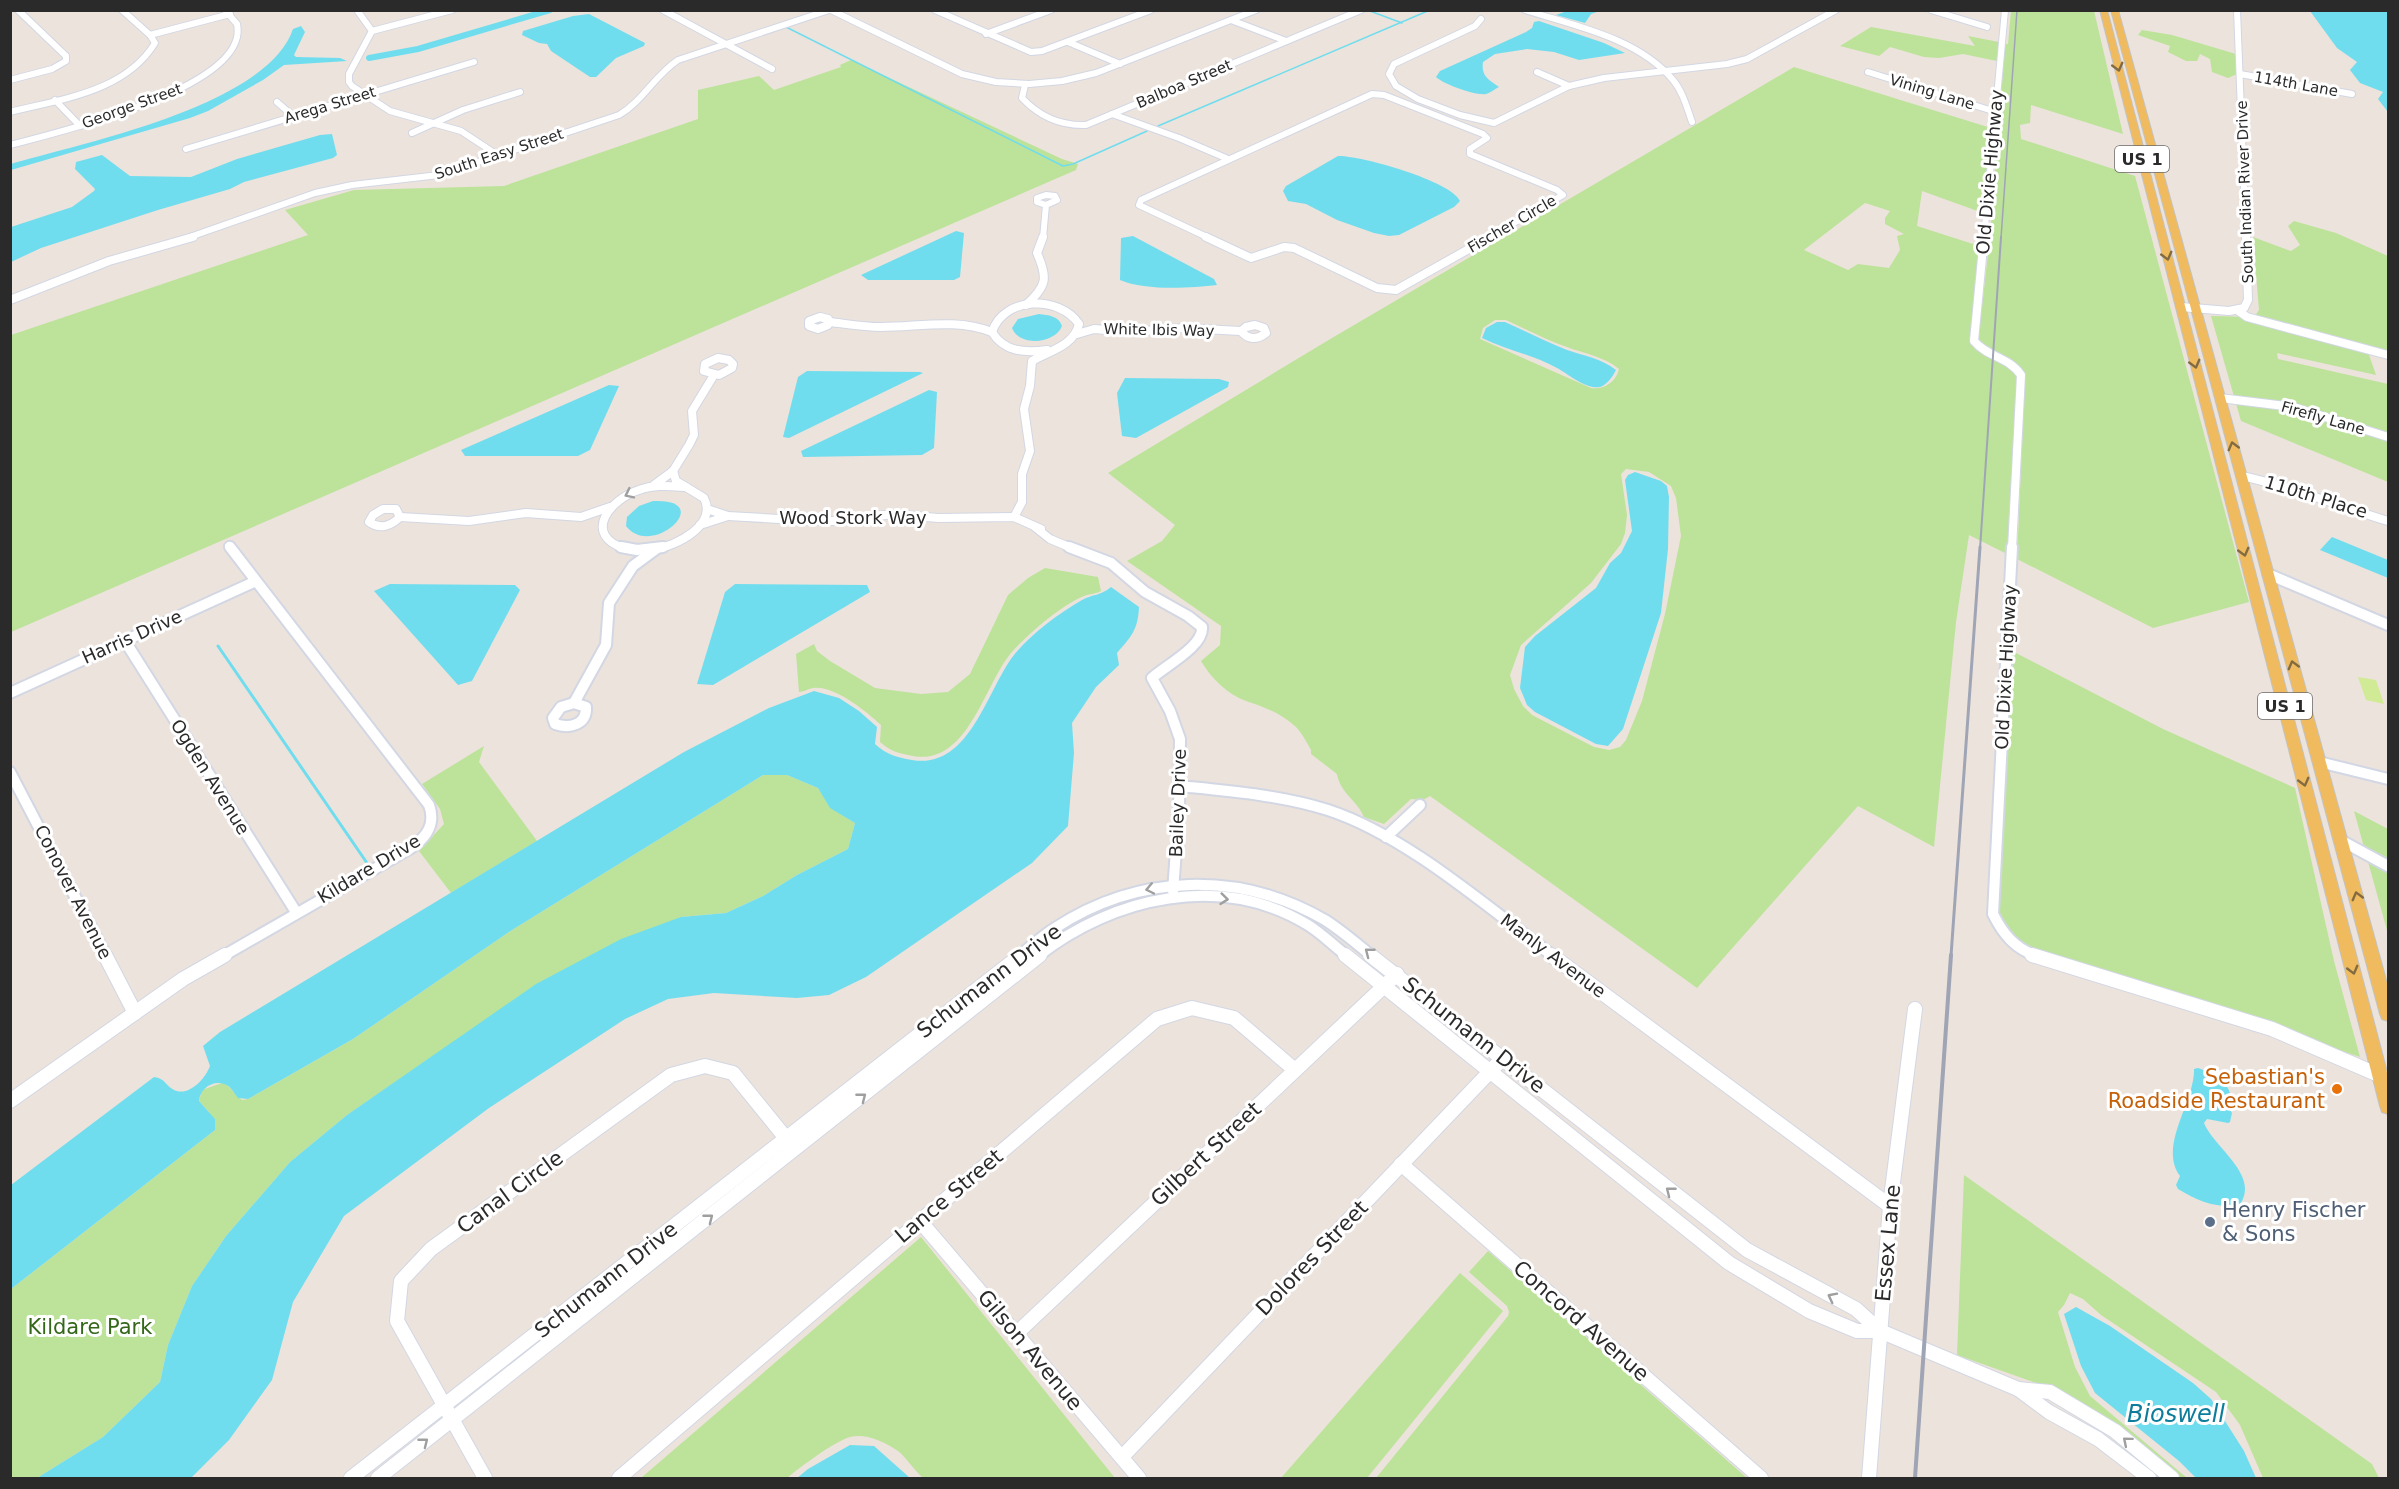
<svg xmlns="http://www.w3.org/2000/svg" width="2399" height="1489" font-family="'DejaVu Sans',sans-serif">
<style>
.green{fill:#bce399;fill-rule:evenodd}
.pitch{fill:#d1ea95}
.water{fill:#70ddee}
.lines{fill:none;stroke-linecap:round;stroke-linejoin:round}
.stream-far1{stroke:#70ddee;stroke-width:1.5}
.stream{stroke:#70ddee;stroke-width:3}
.canal{stroke:#70ddee;stroke-width:6}
.minor-far3-casing{stroke:#d2d7e3;stroke-width:8}
.minor-far2-casing{stroke:#d2d7e3;stroke-width:10}
.minor-far1-casing{stroke:#d2d7e3;stroke-width:14}
.minor-casing{stroke:#d2d7e3;stroke-width:16}
.major-casing{stroke:#c3c3c3;stroke-width:2}
.minor-far3{stroke:#fff;stroke-width:6}
.minor-far2{stroke:#fff;stroke-width:8}
.minor-far1{stroke:#fff;stroke-width:10}
.minor{stroke:#fff;stroke-width:14}
.major{fill:#f0bb5e;fill-rule:evenodd}
.rail-far3{stroke:#9fa5b5;stroke-width:1.5}
.rail-far2{stroke:#9fa5b5;stroke-width:2}
.rail-far1{stroke:#9fa5b5;stroke-width:3}
.rail{stroke:#9fa5b5;stroke-width:4}
.oneway{stroke:#836b41}
.oneway2{stroke:#9f9f9f}
.food-dot{fill:#e8710a;stroke:#fff;stroke-width:2}
.service-dot{fill:#5c6f8a;stroke:#fff;stroke-width:2}
.labels{text-anchor:middle;stroke-width:6;stroke-linejoin:round;paint-order:stroke}
.far-street-label{font-size:15px;fill:#2a2a2a;stroke:#fff}
.shield{fill:#fff;stroke:#6a6a6a;stroke-width:1.5}
.shield-label{font-size:16px;font-weight:bold;fill:#2a2a2a}
.street-label{font-size:18px;fill:#2a2a2a;stroke:#fff}
.near-street-label{font-size:21px;fill:#2a2a2a;stroke:#fff}
.near-food-label{font-size:21px;fill:#c56008;stroke:#fff;text-anchor:end}
.near-service-label{font-size:21px;fill:#4e5e75;stroke:#fff;text-anchor:start}
.near-park-label{font-size:21px;fill:#34671a;stroke:#fff}
.near-water-label{font-size:24px;font-style:italic;fill:#0e7c9b;stroke:#fff}
</style>
<rect width="100%" height="100%" fill="#ece3dc"/>
<g class="green">
<path d="M2011,11H2094L2123,134L2031,105L2030,123L2020,125L2021,139L2135,176L2249,602L2153,628L2017,559L2025,375L2015,363L1990,351L1978,341L1990,237L2005,44H2008Z"/>
<path d="M1871,27L1975,46L1968,36L1999,42L1997,61L1963,54L1939,58L1924,57L1890,47L1879,56L1840,46Z"/>
<path d="M2142,30L2172,35L2236,54L2237,74L2228,78L2212,72L2210,59L2200,54L2197,61H2186L2168,52L2170,46L2138,35Z"/>
<path d="M851,60L1062,159L1078,164L1076,170L11,632V335L308,235L285,210L354,190L504,186L698,119V90L759,76L774,90L841,67L840,65Z"/>
<path d="M1794,67L1991,128L1983,213L1922,191L1917,226L1973,244L1980,239L1970,340L1978,351L2001,361L2017,374L2007,554L1969,535L1956,622L1934,847L1858,806L1697,988L1430,796L1423,800L1411,799L1384,824L1364,817C1357,800 1340,793 1337,774L1311,754V750C1307,743 1302,733 1296,727C1281,713 1264,707 1246,701C1227,694 1211,678 1201,661L1220,645L1221,626L1127,561L1162,541L1175,525L1108,473L1332,338ZM1865,203L1890,211L1885,218V224L1904,234L1897,236L1900,250L1889,268L1858,264L1848,270L1804,250ZM1495,320H1506C1526,329 1546,340 1567,347C1585,354 1603,356 1619,369C1616,382 1604,390 1591,388L1480,339L1483,328ZM1626,469L1649,472L1671,486L1676,498L1681,536L1665,614L1642,701L1626,740L1620,747L1609,750L1594,747L1532,715L1523,706L1514,689L1510,675L1521,645L1591,583L1621,544L1625,533L1627,515L1621,474Z"/>
<path d="M2294,221L2336,233L2388,256V352L2367,349L2376,375L2277,353L2278,359L2388,384V482L2241,421L2211,316L2254,317L2259,310L2253,237L2291,251L2300,245L2288,226Z"/>
<path d="M1045,568L1098,577L1101,591C1096,594 1089,594 1084,596C1060,606 1028,634 1011,653C984,685 968,766 913,756C899,753 891,752 880,742L881,725C866,711 834,685 813,688C807,689 804,692 799,692L796,654L814,644L817,651L830,661L875,688L921,694L948,692L970,674L1008,595L1028,578Z"/>
<path d="M2012,651L2163,729L2295,788L2334,961L2360,1057L2025,947L2007,930L1999,914Z"/>
<path d="M484,746L479,762L537,841L451,893L419,851L444,824L440,809L422,784Z"/>
<path d="M763,775H787L818,788L831,808L855,823L848,849L797,875L763,896L726,913L681,917L439,1052L347,1115L290,1162L226,1236L192,1286L168,1345L160,1382L103,1437L37,1478H11V1289L215,1130L209,1112L199,1101L202,1090L222,1083L227,1085L242,1100L248,1099L353,1039L512,930Z"/>
<path d="M2354,811L2388,829V934Z"/>
<path d="M1964,1175L2372,1464L2379,1478H2263L2240,1425L2216,1392L2101,1315L2083,1299L2070,1293L2064,1305L2058,1312L2075,1367L2090,1396L2187,1478H2179L2151,1453L2062,1392L1957,1355Z"/>
<path d="M921,1237L1115,1478H923C915,1471 904,1455 898,1451C885,1442 866,1433 850,1437C835,1441 799,1468 787,1478H641Z"/>
<path d="M1488,1251L1747,1478H1376L1508,1316L1509,1312L1507,1306L1469,1272Z"/>
<path d="M1460,1273L1503,1311L1367,1478H1281Z"/>
</g>
<path class="pitch" d="M2358,677L2376,680L2384,704L2366,700Z"/>
<g class="water">
<path d="M1567,11V10L1600,11L1591,14L1585,23L1556,15Z"/>
<path d="M2310,11H2388V112L2378,99L2383,92L2360,83L2350,70L2357,62L2337,48Z"/>
<path d="M589,14L645,43L644,46L616,58L596,77H590L551,51L547,44L539,43L522,35L523,31L573,16Z"/>
<path d="M1539,21L1604,43L1625,53L1579,60L1554,52L1527,49L1495,54L1483,62C1481,76 1488,79 1499,87C1495,89 1490,93 1486,94C1476,96 1443,84 1436,77L1440,71L1526,32L1532,28L1534,22Z"/>
<path d="M301,26L305,32L294,55L296,57L340,58L347,61L284,65L263,80L208,111L190,118L11,170V164C83,143 267,106 293,29Z"/>
<path d="M332,134L337,155L333,158L244,182L230,189L158,210L41,248L11,262V227L72,207L94,191L95,189L75,169L76,162L102,155L130,176L191,177L237,159L320,135Z"/>
<path d="M1338,156C1359,155 1452,181 1460,201L1454,207L1399,235L1389,236L1374,233L1337,220L1306,204L1288,201L1283,191L1286,186Z"/>
<path d="M956,231L964,233L960,277L954,280H868L861,275Z"/>
<path d="M1133,236L1214,279L1217,285C1190,288 1145,291 1120,280L1121,238Z"/>
<path d="M1039,314C1048,315 1059,316 1062,326C1055,344 1019,347 1012,328L1018,319Z"/>
<path d="M1497,322H1505C1525,331 1546,342 1567,350C1584,356 1601,358 1616,370C1613,376 1607,385 1600,387C1587,390 1568,374 1557,368C1534,355 1506,350 1482,338L1486,328Z"/>
<path d="M807,371L920,372L923,373L789,438L783,437L798,377Z"/>
<path d="M1125,378L1219,379L1229,382L1228,387L1136,438L1122,436L1117,393Z"/>
<path d="M609,385L619,386L590,450L578,456H465L461,450Z"/>
<path d="M929,390L937,392L934,448L922,455L803,457L801,451Z"/>
<path d="M1635,472L1661,481L1667,486L1669,497L1668,549L1661,613L1623,729L1608,746L1596,744L1535,712L1527,705L1520,688L1525,647L1535,636L1596,588L1610,563L1621,553L1632,531L1625,480L1628,475Z"/>
<path d="M653,501C718,498 652,560 626,526L627,517L639,506Z"/>
<path d="M2332,537L2388,560V578L2320,550Z"/>
<path d="M390,584L515,585L520,590L472,681L458,685L374,591Z"/>
<path d="M735,584L867,585L870,592L713,685L697,684L725,592Z"/>
<path d="M1111,587L1139,607C1138,630 1131,637 1117,653L1119,665L1096,687L1072,723L1074,753L1068,826L1032,863L866,977L829,995L797,998L714,993L668,999L625,1019L489,1108L344,1216L293,1302L272,1380L229,1440L191,1478H37L103,1437L160,1382L168,1345L192,1286L226,1236L290,1162L347,1115L536,984L621,939L681,917L726,913L763,896L797,875L848,849L855,823L830,808L818,788L787,775H763L512,930L353,1039L248,1099L238,1098C234,1093 231,1086 224,1084C212,1080 200,1089 199,1101L215,1119V1130L11,1289V1185L154,1077C165,1078 166,1086 174,1090C189,1097 205,1079 210,1066L203,1046L220,1032L684,752L769,708L814,691L839,698L859,711L877,727L875,744C887,755 896,757 912,760C970,770 987,689 1014,655C1032,633 1058,614 1082,600C1093,594 1100,596 1111,587Z"/>
<path d="M2198,1068C2210,1072 2226,1079 2230,1093L2225,1102L2232,1113L2230,1122L2228,1123L2207,1119L2204,1123C2214,1148 2262,1176 2239,1206C2215,1208 2198,1201 2178,1189L2176,1185L2180,1176C2158,1145 2195,1102 2194,1069Z"/>
<path d="M2076,1307L2110,1326L2193,1383L2211,1399L2244,1451L2256,1478H2196L2179,1461L2095,1393L2081,1366L2064,1314Z"/>
<path d="M850,1445L874,1446L910,1478H797L808,1469Z"/>
</g>
<g class="lines">
<g class="stream-far1">
<path d="M1370,11L1402,23"/>
<path d="M786,27L1063,166L1073,164L1147,131"/>
<path d="M1158,126L1430,10"/>
</g>
<path class="stream" d="M218,646L367,863"/>
<path class="canal" d="M369,58L418,49L550,10"/>
<g class="minor-far3-casing">
<g id="minor-far3">
<path d="M357,10L372,31L349,74V82L352,86L390,111L461,131L499,156"/>
<path d="M663,10L772,69"/>
<path d="M831,10L962,74L996,82L1029,84L1062,81L1096,73L1256,10"/>
<path d="M935,10L1031,52L1042,51L1151,10"/>
<path d="M1525,10C1575,26 1638,38 1673,80C1683,92 1687,108 1692,122"/>
<path d="M1931,10L1987,27"/>
<path d="M2237,10L2246,238"/>
<path d="M1481,19L1475,26L1394,64L1389,74L1396,86L1418,99L1460,115L1494,123L1569,86L1604,78L1727,64L1747,59L1836,10"/>
<path d="M1231,20L1286,41"/>
<path d="M372,31L452,10"/>
<path d="M986,34L1051,10"/>
<path d="M150,35L230,14"/>
<path d="M1068,42L1120,64"/>
<path d="M1537,72L1569,86"/>
<path d="M1868,72L1996,112"/>
<path d="M2240,74L2352,94"/>
<path d="M10,80L52,69L66,61V56L18,10"/>
<path d="M1025,85L1022,98C1039,116 1061,126 1086,125L1361,10"/>
<path d="M55,100L80,126"/>
<path d="M277,102L293,116"/>
<path d="M10,112C61,99 125,92 155,43L150,35L122,10"/>
<path d="M1112,114L1179,138L1228,159"/>
<path d="M412,133L463,110L520,92"/>
<path d="M10,145C54,133 251,88 237,24L225,10"/>
<path d="M186,149L474,62"/>
<path d="M1046,195L1055,196L1057,200L1046,205L1037,202V198Z"/>
<path d="M187,238L315,193L352,185L439,175L619,115C643,101 655,75 678,60L829,10"/>
<path d="M1043,238L1046,205"/>
<path d="M1209,238L1139,205L1141,200L1372,94L1384,95L1483,134L1487,138L1470,149V154L1557,190L1563,195L1487,238"/>
<path d="M1984,238L2005,10"/>
</g>
</g>
<g class="minor-far2-casing">
<g id="minor-far2">
<path d="M1206,237L1251,258L1284,247L1294,248L1377,288L1396,290L1490,237"/>
<path d="M1984,237L1974,341C1987,357 2009,357 2021,375L2012,549"/>
<path d="M10,300L109,261L193,237"/>
<path d="M1026,305C1047,286 1048,278 1037,253L1043,237"/>
<path d="M2181,307L2229,311L2244,308L2248,300L2246,237"/>
<path d="M2237,310L2247,317L2388,355"/>
<path d="M820,317L828,319V325L818,329L809,326V321Z"/>
<path d="M830,322C847,324 864,327 881,327C919,327 955,318 992,332"/>
<path d="M1255,325L1264,328L1266,333C1257,340 1248,340 1241,331L1246,327Z"/>
<path d="M1077,334L1094,329L1131,332L1184,328L1241,331"/>
<path d="M718,358L729,360L733,364L732,368L719,375L704,371L705,364Z"/>
<path d="M2220,398L2293,407L2388,437"/>
<path d="M2242,476C2292,487 2339,506 2388,521"/>
<path d="M654,485L673,471L689,445L694,435L692,411L714,375"/>
<path d="M383,509H396L400,517C391,526 380,530 369,522L373,515Z"/>
<path d="M707,509L728,516L813,521H840L893,514L938,518L1014,517L1041,529"/>
<path d="M400,517L469,521L526,513L581,517L610,507"/>
<path d="M1014,517L1022,502V474L1030,451L1024,409L1030,386L1032,361C1049,351 1074,346 1079,324C1059,295 1004,296 992,332C1004,352 1025,353 1047,350"/>
<path d="M700,525L728,516"/>
<path d="M1035,527L1050,539L1074,549"/>
<path d="M229,546L231,549"/>
<path d="M626,549C581,535 610,499 639,490C654,484 670,486 686,487"/>
<path d="M655,549C676,546 718,525 704,498L676,481L673,471"/>
</g>
</g>
<g class="minor-far1-casing">
<g id="minor-far1">
<path d="M621,547L637,550L663,547"/>
<path d="M1069,547L1111,563L1145,592L1188,616L1202,627C1204,646 1165,666 1152,678L1170,711L1180,739L1179,809L1173,891"/>
<path d="M2012,547L1993,914C2003,934 2015,949 2037,956"/>
<path d="M2268,574L2388,625"/>
<path d="M125,641L296,912"/>
<path d="M10,693L254,582"/>
<path d="M574,703L586,707C587,725 569,729 555,724L553,718L561,707Z"/>
<path d="M574,703L606,645L609,603L633,566L656,549"/>
<path d="M2319,762L2388,779"/>
<path d="M10,772L106,956"/>
<path d="M1179,786C1229,791 1280,795 1328,810C1407,836 1487,907 1553,956"/>
<path d="M1386,837L1420,805"/>
<path d="M2342,841L2388,866"/>
<path d="M223,956L411,848C427,837 436,824 429,805L230,547"/>
<path d="M1019,956C1031,947 1042,936 1055,928C1138,874 1239,870 1325,920C1341,930 1357,944 1372,956"/>
<path d="M1038,956C1113,897 1221,872 1308,925C1321,933 1334,946 1347,956"/>
</g>
</g>
<g class="minor-casing">
<g id="minor">
<path d="M105,955L135,1013"/>
<path d="M1345,955L1729,1263L1809,1311L1857,1331H1880"/>
<path d="M1370,955L1747,1250L1856,1309L1880,1331L2018,1389L2049,1412L2098,1439L2149,1478"/>
<path d="M1551,955L1890,1206"/>
<path d="M2032,955L2272,1029L2388,1079"/>
<path d="M10,1101L183,979L225,955"/>
<path d="M1401,1164L1761,1478"/>
<path d="M920,1221L1139,1478"/>
<path d="M1016,1334L1397,974"/>
<path d="M2018,1389L2050,1392L2115,1431L2172,1478"/>
<path d="M1122,1457L1503,1058"/>
<path d="M351,1478L1021,955"/>
<path d="M378,1478L1040,955"/>
<path d="M485,1478L397,1321L401,1281L431,1249L671,1075L705,1066L733,1073L789,1142"/>
<path d="M619,1478L1157,1019L1192,1008L1234,1018L1295,1070"/>
<path d="M1869,1478L1890,1206L1915,1009"/>
</g>
</g>
<g class="major-casing">
<g id="major">
<path d="M2100,10H2107L2388,1076V1114L2382,1112L2380,1106Z"/>
<path d="M2111,10H2118L2388,987V1021L2382,1019L2380,1014Z"/>
</g>
</g>
<use href="#minor-far3" class="minor-far3"/>
<use href="#minor-far2" class="minor-far2"/>
<use href="#minor-far1" class="minor-far1"/>
<use href="#minor" class="minor"/>
<use href="#major" class="major"/>
<path class="rail-far3" d="M2001,238L2017,10"/>
<path class="rail-far2" d="M1980,549L2001,237"/>
<path class="rail-far1" d="M1951,956L1980,547"/>
<path class="rail" d="M1915,1478L1951,955"/>
</g>
<defs><path id="oneway-chevron" d="M-2-3.5L2.5 0L-2 3.5" fill="none" stroke-width="1.6" stroke-linecap="round" stroke-linejoin="round" transform="scale(1.5)"/></defs>
<g class="oneway">
<use href="#oneway-chevron" transform="translate(2118 67) rotate(75)"/>
<use href="#oneway-chevron" transform="translate(2167 256) rotate(75)"/>
<use href="#oneway-chevron" transform="translate(2195 364) rotate(75)"/>
<use href="#oneway-chevron" transform="translate(2233 446) rotate(-105)"/>
<use href="#oneway-chevron" transform="translate(2244 552) rotate(75)"/>
<use href="#oneway-chevron" transform="translate(2293 665) rotate(-105)"/>
<use href="#oneway-chevron" transform="translate(2304 782) rotate(75)"/>
<use href="#oneway-chevron" transform="translate(2357 896) rotate(-105)"/>
<use href="#oneway-chevron" transform="translate(2353 970) rotate(75)"/>
</g>
<g class="oneway2">
<use href="#oneway-chevron" transform="translate(629 494) rotate(154)"/>
<use href="#oneway-chevron" transform="translate(1150 889) rotate(168)"/>
<use href="#oneway-chevron" transform="translate(1224 899) rotate(6)"/>
<use href="#oneway-chevron" transform="translate(1369 952) rotate(-142)"/>
<use href="#oneway-chevron" transform="translate(862 1097) rotate(-38)"/>
<use href="#oneway-chevron" transform="translate(1670 1191) rotate(-142)"/>
<use href="#oneway-chevron" transform="translate(709 1218) rotate(-38)"/>
<use href="#oneway-chevron" transform="translate(1832 1297) rotate(-153)"/>
<use href="#oneway-chevron" transform="translate(2127 1441) rotate(-140)"/>
<use href="#oneway-chevron" transform="translate(424 1442) rotate(-38)"/>
</g>
<circle class="food-dot" cx="2337" cy="1089" r="6"/>
<circle class="service-dot" cx="2210" cy="1222" r="6"/>
<g class="labels">
<g class="far-street-label">
<text transform="translate(1184 84) rotate(-23)" y="5">Balboa Street</text>
<text transform="translate(2296 84) rotate(10)" y="5">114th Lane</text>
<text transform="translate(1932 92) rotate(17)" y="5">Vining Lane</text>
<text transform="translate(330 105) rotate(-17)" y="5">Arega Street</text>
<text transform="translate(132 106) rotate(-20)" y="5">George Street</text>
<text transform="translate(499 154) rotate(-18)" y="5">South Easy Street</text>
<text transform="translate(2245 192) rotate(-92)" y="5">South Indian River Drive</text>
<text transform="translate(1512 224) rotate(-30)" y="5">Fischer Circle</text>
<text transform="translate(1159 330) rotate(1)" y="5">White Ibis Way</text>
<text transform="translate(2323 418) rotate(16)" y="5">Firefly Lane</text>
</g>
<g class="shield">
<rect x="2115" y="146" width="54" height="26" rx="4.5"/>
<rect x="2258" y="693" width="54" height="26" rx="4.5"/>
</g>
<g class="shield-label">
<text x="2142" y="165">US 1</text>
<text x="2285" y="712">US 1</text>
</g>
<g class="street-label">
<text transform="translate(1990 172) rotate(-85)" y="6">Old Dixie Highway</text>
<text transform="translate(2316 497) rotate(17)" y="6">110th Place</text>
<text x="853" y="524">Wood Stork Way</text>
<text transform="translate(132 637) rotate(-24)" y="6">Harris Drive</text>
<text transform="translate(2006 667) rotate(-87)" y="6">Old Dixie Highway</text>
<text transform="translate(210 777) rotate(58)" y="6">Ogden Avenue</text>
<text transform="translate(1178 803) rotate(-88)" y="6">Bailey Drive</text>
<text transform="translate(369 869) rotate(-31)" y="6">Kildare Drive</text>
<text transform="translate(73 892) rotate(63)" y="6">Conover Avenue</text>
<text transform="translate(1553 956) rotate(37)" y="6">Manly Avenue</text>
</g>
<g class="near-street-label">
<text transform="translate(989 981) rotate(-37)" y="7">Schumann Drive</text>
<text transform="translate(1474 1035) rotate(38)" y="7">Schumann Drive</text>
<text transform="translate(1206 1154) rotate(-43)" y="7">Gilbert Street</text>
<text transform="translate(510 1192) rotate(-36)" y="7">Canal Circle</text>
<text transform="translate(949 1196) rotate(-40)" y="7">Lance Street</text>
<text transform="translate(1888 1243) rotate(-85)" y="7">Essex Lane</text>
<text transform="translate(1312 1258) rotate(-46)" y="7">Dolores Street</text>
<text transform="translate(606 1280) rotate(-38)" y="7">Schumann Drive</text>
<text transform="translate(1581 1321) rotate(41)" y="7">Concord Avenue</text>
<text transform="translate(1030 1350) rotate(50)" y="7">Gilson Avenue</text>
</g>
<g class="near-food-label">
<text x="2325" y="1084">Sebastian's<tspan x="2325" dy="24">Roadside Restaurant</tspan></text>
</g>
<g class="near-service-label">
<text x="2222" y="1217">Henry Fischer<tspan x="2222" dy="24">&amp; Sons</tspan></text>
</g>
<g class="near-park-label">
<text x="90" y="1334">Kildare Park</text>
</g>
<g class="near-water-label">
<text x="2176" y="1422">Bioswell</text>
</g>
</g>
<rect width="2399" height="1489" fill="none" stroke="#2a2a2a" stroke-width="24"/>
</svg>
